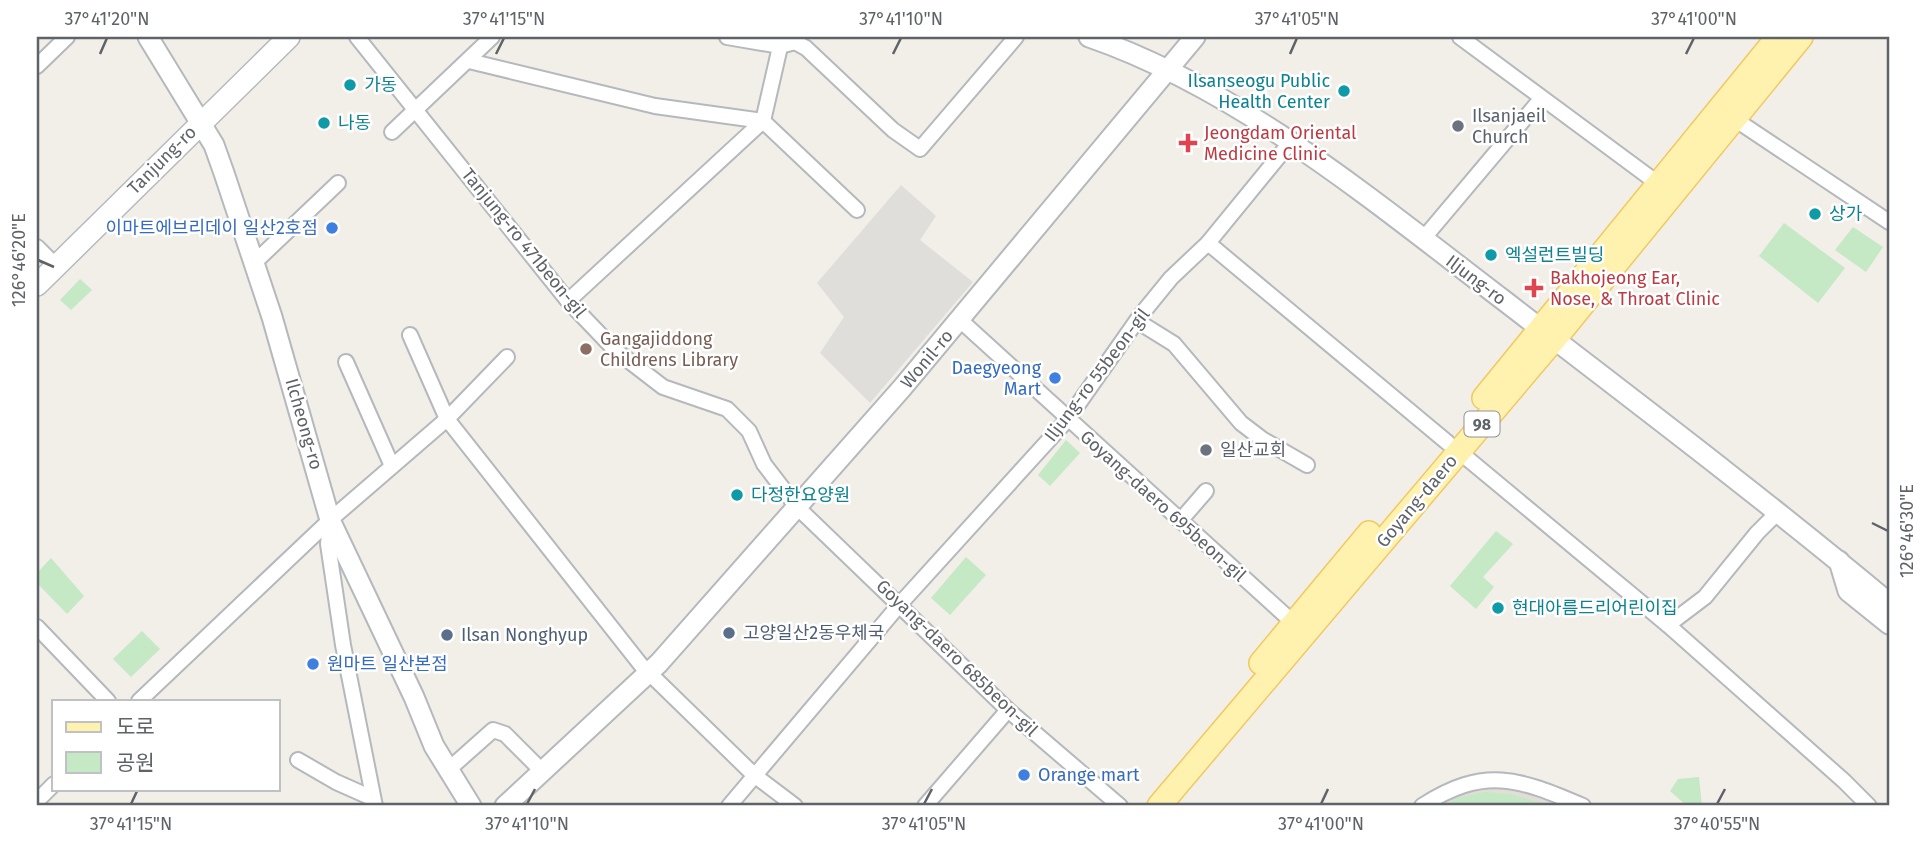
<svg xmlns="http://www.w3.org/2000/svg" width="1926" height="843" font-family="'Fira Sans','Noto Sans KR',sans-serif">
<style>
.industrial{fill:#e0deda}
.education{fill:#e1ded6}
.park{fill:#c5e8c5}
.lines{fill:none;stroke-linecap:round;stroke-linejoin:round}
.minor-casing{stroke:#b5b8bc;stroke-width:18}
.tertiary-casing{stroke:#b5b8bc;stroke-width:23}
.secondary-casing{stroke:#b6babf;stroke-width:24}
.primary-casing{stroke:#f2c960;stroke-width:26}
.minor{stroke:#fff;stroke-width:14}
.tertiary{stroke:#fff;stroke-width:19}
.secondary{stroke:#fff;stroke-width:21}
.primary{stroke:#fff2af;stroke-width:23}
.ticks{fill:none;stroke:#5f6368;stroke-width:2.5}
.culture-dot{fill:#0f9aa8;stroke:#fff;stroke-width:2.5}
.worship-dot{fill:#6b7280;stroke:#fff;stroke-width:2.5}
.health-dot{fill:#e0444e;stroke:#fff;stroke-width:2.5}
.shop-dot{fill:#3f7fe0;stroke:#fff;stroke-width:2.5}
.education-dot{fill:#8d6e63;stroke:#fff;stroke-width:2.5}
.service-dot{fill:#5c6f8a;stroke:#fff;stroke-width:2.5}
.labels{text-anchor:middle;stroke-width:5;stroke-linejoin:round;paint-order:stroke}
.shield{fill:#fff;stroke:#8f9295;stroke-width:2}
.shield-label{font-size:16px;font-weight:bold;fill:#5f6368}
.culture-label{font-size:18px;fill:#0d838f;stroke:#fff;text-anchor:start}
.worship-label{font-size:18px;fill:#5b616d;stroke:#fff;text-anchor:start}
.health-label{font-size:18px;fill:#be3a42;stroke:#fff;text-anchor:start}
.street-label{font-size:18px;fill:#5f6368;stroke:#fff}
.shop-label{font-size:18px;fill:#366cbe;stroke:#fff;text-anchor:end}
.education-label{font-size:18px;fill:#785e54;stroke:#fff;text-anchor:start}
.service-label{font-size:18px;fill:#4e5e75;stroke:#fff;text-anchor:start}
.neatline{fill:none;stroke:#5f6368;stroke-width:2.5}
.ticks-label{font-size:18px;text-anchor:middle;fill:#5f6368}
</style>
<rect width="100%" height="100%" fill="#f1efe8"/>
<path class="industrial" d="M901,185L936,216L920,240L973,282L870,403L820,353L844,317L817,283Z"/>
<path class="education" d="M1484,786L1538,794L1568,806H1431L1451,793Z"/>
<g class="park">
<path d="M1784,223L1845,268L1818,303L1759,256Z"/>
<path d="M1853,227L1883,247L1866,272L1835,250Z"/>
<path d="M80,279L92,290L71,310L60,300Z"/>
<path d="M1066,440L1080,453L1050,486L1038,475Z"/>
<path d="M1496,531L1513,544L1483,577L1494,587L1476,609L1450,586Z"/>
<path d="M966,557L986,575L950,615L931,598Z"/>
<path d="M51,558L84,596L67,614L37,583V573Z"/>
<path d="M142,631L160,649L131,677L113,659Z"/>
<path d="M1699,777L1702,806H1687L1670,791L1678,779Z"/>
<path d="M1485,792L1510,794L1551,806H1444L1456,798Z"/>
</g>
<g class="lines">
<g class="minor-casing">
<g id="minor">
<path d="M357,37L568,301L615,350L663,387L727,409L749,431L764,464L797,507L1008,710L1120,806"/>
<path d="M727,37L780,46L795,42L806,48L893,130L920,149L1016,37"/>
<path d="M1460,37L1664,188"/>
<path d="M469,61L655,106L763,121L857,210"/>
<path d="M37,66L67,37"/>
<path d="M1730,116L1889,222"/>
<path d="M392,132L492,37"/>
<path d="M1423,239L1541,99"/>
<path d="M1208,243L1448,443"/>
<path d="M37,247L56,266"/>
<path d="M254,263L338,183"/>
<path d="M568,301L763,121L782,38"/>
<path d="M960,320L1298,627"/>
<path d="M1137,321L1174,344L1241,423L1262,439L1307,465"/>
<path d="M410,335L447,419L641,665L754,775L795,806"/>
<path d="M346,362L392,466"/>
<path d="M1468,459L1668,625L1844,781L1869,806"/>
<path d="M1180,521L1206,491"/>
<path d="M330,522L328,544L343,645L375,806"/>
<path d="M1668,625L1705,597L1757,533L1778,512"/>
<path d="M37,627L108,701"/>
<path d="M139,701L330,520L447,419L507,357"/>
<path d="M298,760L336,782L372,798"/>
<path d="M448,770L493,730L505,734L542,771"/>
<path d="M37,801L54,784"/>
<path d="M729,806L900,604L1067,420L1140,316L1171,278L1208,243L1289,144"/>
<path d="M925,806L1008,710"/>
<path d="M1422,806C1484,766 1518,778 1583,806"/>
</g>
</g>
<g class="tertiary-casing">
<g id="tertiary">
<path d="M148,37L214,145L224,173L272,317L330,520L414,697L434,746L471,806"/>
<path d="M1089,37C1240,89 1376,203 1502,299C1632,399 1763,498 1889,603"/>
<path d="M1839,561L1848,591L1889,624"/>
<path d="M505,806L659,663L902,388L1195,37"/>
</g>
</g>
<g class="secondary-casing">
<path id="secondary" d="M37,285L289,37"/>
</g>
<g class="primary-casing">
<g id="primary">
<path d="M1484,398L1778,37"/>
<path d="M1261,663L1369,533"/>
<path d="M1159,806L1561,331L1801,37"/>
</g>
</g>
<use href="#minor" class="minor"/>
<use href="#tertiary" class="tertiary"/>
<use href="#secondary" class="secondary"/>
<use href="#primary" class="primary"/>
</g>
<path class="ticks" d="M100,54L107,38M496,54L504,38M893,54L901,38M1290,54L1297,38M1686,54L1694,38M38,260L54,267M1872,523L1888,531M131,804L138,789M527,804L535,789M924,804L932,789M1321,804L1328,789M1717,804L1725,789"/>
<g class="culture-dot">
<circle cx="350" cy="85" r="7"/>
<circle cx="1344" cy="91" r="7"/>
<circle cx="324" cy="123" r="7"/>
<circle cx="1815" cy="214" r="7"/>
<circle cx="1491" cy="255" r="7"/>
<circle cx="737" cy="495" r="7"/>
<circle cx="1498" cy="608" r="7"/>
</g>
<g class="worship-dot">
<circle cx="1458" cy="126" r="7"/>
<circle cx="1206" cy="450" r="7"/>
</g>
<g class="health-dot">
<path d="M1184.5 132.5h7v7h7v7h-7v7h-7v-7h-7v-7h7z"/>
<path d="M1530.5 277.5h7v7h7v7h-7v7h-7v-7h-7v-7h7z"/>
</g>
<g class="shop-dot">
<circle cx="332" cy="228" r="7"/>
<circle cx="1055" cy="378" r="7"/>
<circle cx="313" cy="664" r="7"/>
<circle cx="1024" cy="775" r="7"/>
</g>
<circle class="education-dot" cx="586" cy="349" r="7"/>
<g class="service-dot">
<circle cx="729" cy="633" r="7"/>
<circle cx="447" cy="635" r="7"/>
</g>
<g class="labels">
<rect class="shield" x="1464.5" y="411.5" width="35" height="25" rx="5"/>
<g class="shield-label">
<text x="1482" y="430">98</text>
</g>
<g class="culture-label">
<text x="1330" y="87" text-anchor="end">Ilsanseogu Public<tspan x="1330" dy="21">Health Center</tspan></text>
<text x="364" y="91">가동</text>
<text x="338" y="129">나동</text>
<text x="1829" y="220">상가</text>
<text x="1505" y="261">엑설런트빌딩</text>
<text x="751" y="501">다정한요양원</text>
<text x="1512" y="614">현대아름드리어린이집</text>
</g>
<g class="worship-label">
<text x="1472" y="122">Ilsanjaeil<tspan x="1472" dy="21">Church</tspan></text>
<text x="1220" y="456">일산교회</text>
</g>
<g class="health-label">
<text x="1204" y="139">Jeongdam Oriental<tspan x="1204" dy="21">Medicine Clinic</tspan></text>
<text x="1550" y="284">Bakhojeong Ear,<tspan x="1550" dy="21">Nose, &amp; Throat Clinic</tspan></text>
</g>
<g class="street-label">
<text transform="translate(162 160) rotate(-45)" y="6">Tanjung-ro</text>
<text transform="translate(524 243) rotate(51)" y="6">Tanjung-ro 471beon-gil</text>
<text transform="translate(1476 280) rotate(37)" y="6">Iljung-ro</text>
<text transform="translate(927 359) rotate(-50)" y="6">Wonil-ro</text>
<text transform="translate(1097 375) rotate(-53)" y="6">Iljung-ro 55beon-gil</text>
<text transform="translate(304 424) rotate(74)" y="6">Ilcheong-ro</text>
<text transform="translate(1417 501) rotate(-50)" y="6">Goyang-daero</text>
<text transform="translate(1163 506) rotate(42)" y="6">Goyang-daero 695beon-gil</text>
<text transform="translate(957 658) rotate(44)" y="6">Goyang-daero 685beon-gil</text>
</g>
<g class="shop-label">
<text x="318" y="234">이마트에브리데이 일산2호점</text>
<text x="1041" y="374">Daegyeong<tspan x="1041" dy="21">Mart</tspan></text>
<text x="327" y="670" text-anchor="start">원마트 일산본점</text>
<text x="1038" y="781" text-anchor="start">Orange mart</text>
</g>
<g class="education-label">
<text x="600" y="345">Gangajiddong<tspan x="600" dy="21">Childrens Library</tspan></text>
</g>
<g class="service-label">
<text x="743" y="639">고양일산2동우체국</text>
<text x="461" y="641">Ilsan Nonghyup</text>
</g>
</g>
<rect width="1926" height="843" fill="none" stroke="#ffffff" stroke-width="77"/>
<rect x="52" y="700" width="228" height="91" fill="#ffffff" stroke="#bfc1c3" stroke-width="2"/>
<rect x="66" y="722" width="35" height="10" fill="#fff2af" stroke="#bfc1c3" stroke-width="2"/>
<text x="116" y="734" font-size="21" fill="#5f6368">도로</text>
<rect x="66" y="752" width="35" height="21" fill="#c5e8c5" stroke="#bfc1c3" stroke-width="2"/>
<text x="116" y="770" font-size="21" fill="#5f6368">공원</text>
<rect x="38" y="38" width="1850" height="766" class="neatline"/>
<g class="ticks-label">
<text x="107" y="25">37°41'20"N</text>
<text x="504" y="25">37°41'15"N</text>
<text x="901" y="25">37°41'10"N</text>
<text x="1297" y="25">37°41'05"N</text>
<text x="1694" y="25">37°41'00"N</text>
<text transform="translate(19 260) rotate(-90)" y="6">126°46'20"E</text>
<text transform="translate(1907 531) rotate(-90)" y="6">126°46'30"E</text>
<text x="131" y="830">37°41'15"N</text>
<text x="527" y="830">37°41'10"N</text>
<text x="924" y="830">37°41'05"N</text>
<text x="1321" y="830">37°41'00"N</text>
<text x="1717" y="830">37°40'55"N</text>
</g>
</svg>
